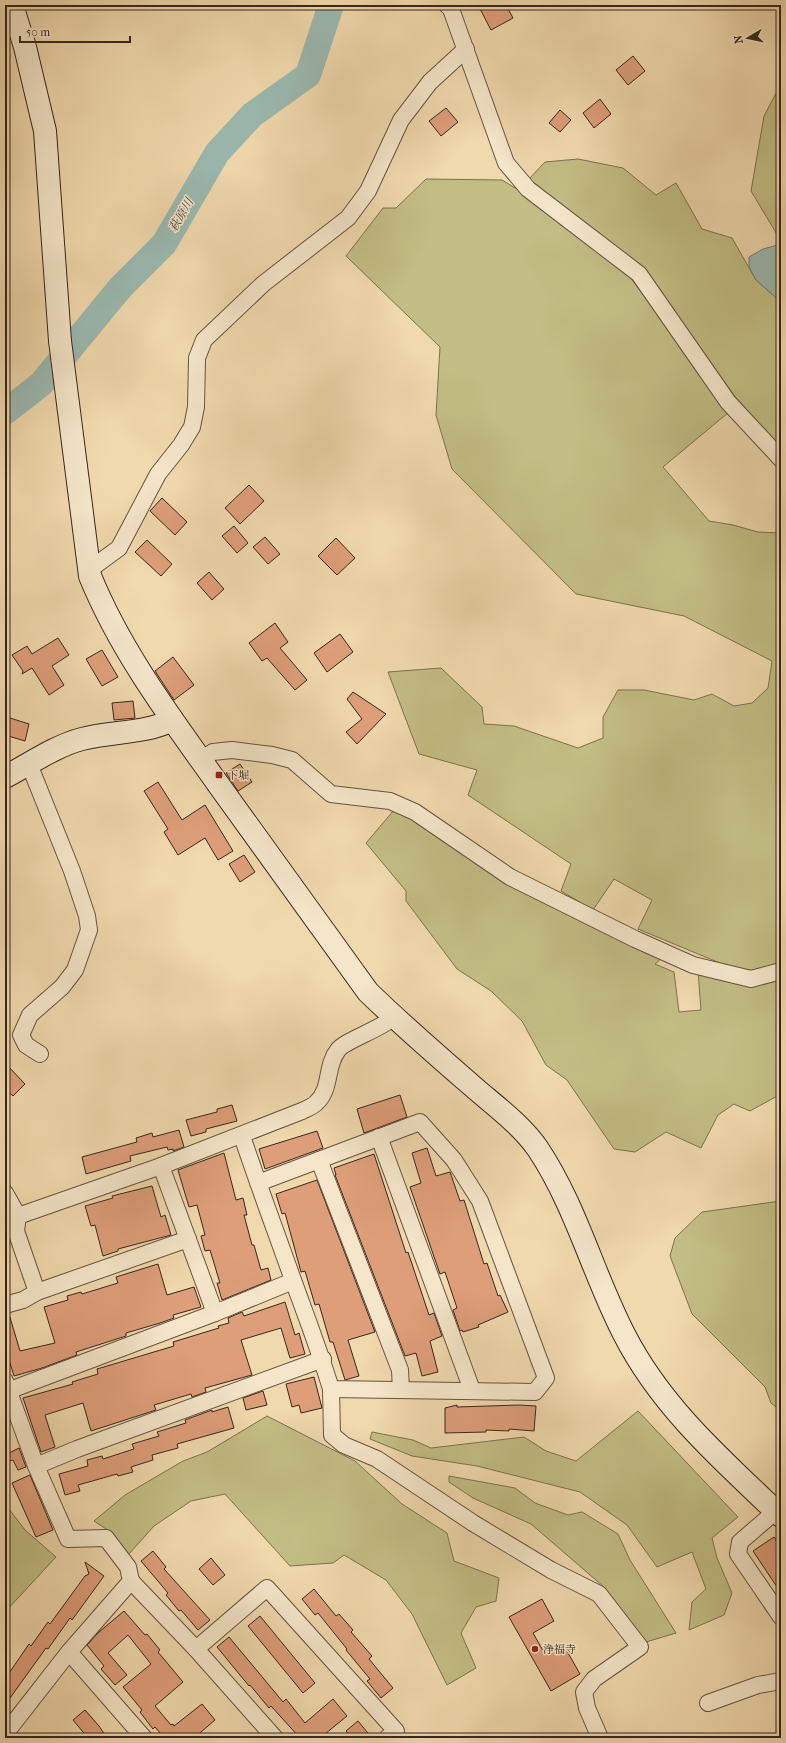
<svg xmlns="http://www.w3.org/2000/svg" width="786" height="1743" font-family="'IM FELL French Canon','Noto Serif JP',serif">
<style>
.green{fill:#c2bd84;stroke:#7c7250}
.water{fill:#9bb9b0;stroke:#737e74}
.lines{fill:none;stroke-linecap:round;stroke-linejoin:round}
.river{stroke:#9bb9b0;stroke-width:26}
.building{fill:#de9e7a;stroke:#37261b}
.street-casing{stroke:#655340;stroke-width:18}
.secondary-casing{stroke:#37261b;stroke-width:24}
.street{stroke:#f5e6ca;stroke-width:16}
.secondary{stroke:#f5e6ca;stroke-width:22}
.poi-dot{fill:#8f2418;stroke:#f5e6ca;stroke-width:1.5}
.labels{text-anchor:middle;stroke-width:3;stroke-linejoin:round;paint-order:stroke}
.poi-label{font-size:11px;fill:#37261b;stroke:#f5e6ca;text-anchor:start}
.water-label{font-size:12px;font-style:italic;fill:#504b40;stroke:#f5e6ca}
</style>
<rect width="100%" height="100%" fill="#f0d9ad"/>
<filter id="stains"><feTurbulence type="fractalNoise" baseFrequency=".005" numOctaves="4"/><feColorMatrix values="0 0 0 0 .2 0 0 0 0 .09 0 0 0 0 .02 0 0 0 .5 -.17"/></filter>
<radialGradient id="worn" r=".72"><stop offset=".6" stop-color="#630" stop-opacity="0"/><stop offset="1" stop-color="#630" stop-opacity=".3"/></radialGradient>
<g class="green">
<path d="M781,84V241L751,191L764,116Z"/>
<path d="M578,159L623,168L656,195L676,183L702,229L732,238L756,280L781,302V447L736,398L645,271L529,179L545,162Z"/>
<path d="M426,179L502,180L525,194L630,277L729,412L663,467L709,521L733,525L758,532L781,533V965L751,976L638,929L652,900L614,879L593,910L561,891L571,864L468,795L477,770L419,754L388,672L441,668L482,707L484,724L514,726L578,748L603,738V717L618,690H644L694,700L712,694L734,706L752,703L768,688L772,661L684,616L576,594L452,469L436,415L440,347L346,256L383,208H396Z"/>
<path d="M394,810L418,821L662,958L655,964L674,972L679,1012L701,1010L698,971L781,975V1094L750,1111L734,1104L718,1115L701,1148L666,1132L635,1152L614,1149L567,1080L546,1065L522,1021L491,991L457,969L406,901V891L366,843Z"/>
<path d="M781,1201V1411L771,1403L765,1387L692,1314L670,1256L675,1238L702,1212Z"/>
<path d="M638,1411L738,1517L712,1538L717,1558L732,1593L724,1615L689,1630L692,1602L706,1589L692,1552L657,1567L627,1525L580,1492L477,1466L412,1456L370,1439L372,1432L413,1440L431,1448L524,1437L546,1451L576,1461Z"/>
<path d="M267,1416L355,1461L402,1504L447,1533L454,1561L499,1578L496,1601L476,1607L461,1633L476,1668L447,1685L412,1614L386,1580L344,1555L333,1563L290,1566L225,1494L191,1501L154,1526L128,1555L109,1531L94,1521L125,1495L183,1461L207,1452Z"/>
<path d="M449,1476L515,1488L535,1503L568,1515L582,1512L618,1534L630,1560L676,1633L646,1642L604,1587L531,1524L473,1498L449,1482Z"/>
<path d="M5,1504L25,1530L56,1557L5,1612Z"/>
</g>
<path class="water" d="M781,244V302L756,280L749,267V257L763,249Z"/>
<g class="lines">
<path class="river" d="M5,412L41,384L120,288L164,244L217,153L252,115L308,75L331,5"/>
</g>
<g class="building">
<path d="M478,5H506L513,18L491,30Z"/>
<path d="M633,56L645,71L628,85L616,70Z"/>
<path d="M600,99L611,114L594,128L583,113Z"/>
<path d="M446,108L458,122L441,136L429,121Z"/>
<path d="M560,110L571,120L560,132L549,123Z"/>
<path d="M249,485L264,501L240,524L225,508Z"/>
<path d="M162,498L187,522L175,535L150,511Z"/>
<path d="M234,526L248,543L237,553L222,536Z"/>
<path d="M265,537L280,554L268,564L253,547Z"/>
<path d="M336,538L355,558L337,575L318,556Z"/>
<path d="M147,540L172,564L161,576L135,552Z"/>
<path d="M209,572L224,589L212,600L197,583Z"/>
<path d="M275,623L288,642L280,648L307,680L295,690L267,658L262,661L249,643Z"/>
<path d="M340,634L353,652L327,672L314,653Z"/>
<path d="M58,638L69,655L52,666L64,685L49,695L32,668L22,674L23,671L12,655L27,646L32,654Z"/>
<path d="M102,650L118,677L102,686L86,659Z"/>
<path d="M173,657L194,685L174,700L155,671Z"/>
<path d="M353,692L386,714L357,744L346,732L362,719L347,699Z"/>
<path d="M133,701L135,718L114,720L112,703Z"/>
<path d="M10,718L29,724L25,741L5,735Z"/>
<path d="M240,764L252,782L238,791L226,773Z"/>
<path d="M158,782L182,820L205,805L233,851L218,860L205,838L178,855L164,832L168,829L144,791Z"/>
<path d="M244,855L255,872L240,882L229,864Z"/>
<path d="M5,1063L25,1084L13,1096L5,1089Z"/>
<path d="M400,1095L407,1117L364,1133L357,1109Z"/>
<path d="M232,1105L237,1121L206,1129V1132L191,1136L186,1120L217,1112V1109Z"/>
<path d="M179,1130L184,1147L173,1151V1149L168,1150L167,1147L130,1156L131,1161L86,1174L82,1157L137,1142L136,1138L152,1133L153,1137Z"/>
<path d="M317,1131L323,1148L265,1169L259,1149Z"/>
<path d="M427,1148L436,1176L450,1172L460,1201L464,1200L484,1264L487,1263L498,1296L500,1295L508,1312L478,1325L479,1327L463,1332L462,1330L460,1331L453,1310L457,1308L445,1272L440,1274L410,1187L421,1183L412,1153Z"/>
<path d="M224,1153L236,1200L243,1198L247,1215H244L252,1245H254L261,1270L268,1268L271,1280L222,1300L217,1283H220L210,1250L205,1251L201,1236L205,1235L197,1205L189,1207L178,1170Z"/>
<path d="M374,1154L406,1253L408,1252L429,1315L434,1313L442,1336L430,1341L438,1372L422,1376L416,1353L405,1356L335,1175H336L334,1168Z"/>
<path d="M317,1180L375,1332L348,1340L359,1376L345,1380L333,1342H330L319,1304L315,1305L305,1271L301,1272L285,1213L282,1214L276,1194Z"/>
<path d="M152,1186L161,1217L165,1215L171,1235L118,1249V1251L103,1256L95,1225L91,1226L85,1206L113,1198L112,1196Z"/>
<path d="M158,1264L167,1295L194,1287L201,1307L173,1315L174,1318L160,1323L126,1333V1336L76,1352L77,1355L42,1368L14,1376L5,1347V1314H9L20,1351L55,1343L44,1307L68,1300L67,1296L81,1292L82,1294L118,1283L116,1277Z"/>
<path d="M285,1302L295,1335L299,1333L305,1354L290,1358L281,1328L241,1340L252,1375L205,1388L206,1392L192,1397L191,1394L154,1405L156,1410L91,1431L83,1403L45,1415L55,1447L41,1452L23,1398L73,1384L72,1382L98,1374L97,1369L174,1346L173,1342L219,1328L218,1326L229,1323L228,1318L242,1312L244,1316Z"/>
<path d="M314,1377L322,1408L301,1413L299,1405L292,1407L286,1384Z"/>
<path d="M263,1391L267,1405L246,1410L243,1398Z"/>
<path d="M457,1405V1407L519,1405L536,1406L534,1431L509,1429V1431L486,1430V1432L445,1433V1408Z"/>
<path d="M228,1407L234,1428L177,1444L178,1448L152,1455L153,1460L131,1467L133,1472L118,1476L117,1474L78,1485L80,1491L65,1495L59,1474L88,1466L87,1460L102,1456L103,1459L134,1449L132,1444L159,1436L157,1432L186,1423L185,1420L212,1410V1412Z"/>
<path d="M19,1448L26,1467L18,1470L13,1460L6,1462L5,1455Z"/>
<path d="M30,1475L53,1530L36,1537L12,1483Z"/>
<path d="M774,1537L781,1548V1593L753,1551Z"/>
<path d="M153,1551L166,1567L164,1569L210,1620L198,1630L181,1610L179,1611L166,1595L168,1593L141,1561Z"/>
<path d="M211,1558L225,1575L213,1585L199,1569Z"/>
<path d="M85,1562L104,1576L72,1620L70,1618L48,1649L46,1648L5,1705V1679L29,1644L31,1646L48,1622L50,1624L85,1576L89,1574Z"/>
<path d="M314,1589L336,1616L339,1614L353,1630L351,1632L372,1656L369,1659L393,1688L381,1698L367,1681L370,1679L346,1650L347,1649L318,1613L315,1615L302,1599Z"/>
<path d="M542,1599L554,1621L533,1633L545,1654L563,1644L580,1674L551,1691L509,1617Z"/>
<path d="M124,1611L145,1635L147,1634L160,1650L158,1652L183,1682L155,1706L171,1725L173,1724L174,1726L202,1704L215,1720L194,1738H156L161,1734L155,1727L153,1729L140,1712L142,1710L123,1687L151,1664L128,1635L108,1653L127,1675L115,1685L101,1669L104,1666L87,1645L99,1632Z"/>
<path d="M260,1616L315,1683L303,1693L248,1626Z"/>
<path d="M229,1637L283,1702L286,1699L305,1723L333,1699L347,1716L320,1738H300L271,1706L269,1708L250,1685L249,1686L217,1647Z"/>
<path d="M85,1710L99,1726L107,1738H88L73,1720Z"/>
<path d="M358,1721L372,1738H352L346,1731Z"/>
</g>
<g class="lines">
<g class="street-casing">
<g id="street">
<path d="M447,5L451,9L506,163L528,189L639,274L728,402L781,459"/>
<path d="M89,570L119,548L158,474L181,445L192,427L196,407L197,358L204,340L263,284L348,218L368,191L401,120L430,82L466,49"/>
<path d="M201,760L213,752L232,750L272,755L292,760L331,794L390,801L415,812L510,877L635,939L693,965L751,979L781,971"/>
<path d="M29,764L72,871L87,916L89,930L75,970L62,987L30,1015L21,1035L26,1045L40,1054"/>
<path d="M242,1136C258,1184 276,1232 293,1280C306,1316 320,1352 331,1389L535,1392L546,1378L480,1201L454,1160L420,1122L258,1183"/>
<path d="M379,1137L472,1390"/>
<path d="M319,1160L400,1370L401,1390"/>
<path d="M161,1166L215,1313"/>
<path d="M5,1193L18,1216L16,1231L37,1292L23,1300L5,1305"/>
<path d="M18,1216L161,1166L302,1111C306,1109 312,1107 316,1103C332,1089 325,1066 338,1050C344,1041 381,1029 394,1017"/>
<path d="M37,1292L188,1239"/>
<path d="M5,1381L36,1466L77,1449L323,1359"/>
<path d="M331,1389L332,1435L344,1445L377,1459L473,1523L551,1570L599,1594L640,1647L594,1679L584,1692L587,1708L600,1738"/>
<path d="M5,1392L215,1313L293,1281"/>
<path d="M36,1466L68,1539L106,1538L128,1567L131,1581"/>
<path d="M776,1511L740,1542L738,1554L781,1617"/>
<path d="M196,1649L267,1588L396,1731L387,1738"/>
<path d="M69,1652L144,1738"/>
<path d="M708,1703L758,1685L781,1681"/>
<path d="M5,1734L69,1652L131,1581L196,1649L275,1738"/>
</g>
</g>
<g class="secondary-casing">
<g id="secondary">
<path d="M12,5L25,47L45,131L60,341L90,576C121,652 171,718 218,784C268,853 318,922 368,992C403,1026 440,1058 477,1090C498,1108 522,1126 538,1149C576,1206 593,1274 624,1334C661,1407 723,1461 781,1516"/>
<path d="M5,777C30,764 55,746 82,739C112,731 145,734 172,720"/>
</g>
</g>
<use href="#street" class="street"/>
<use href="#secondary" class="secondary"/>
</g>
<g class="poi-dot">
<rect x="215" y="771" width="8" height="8" rx="2"/>
<circle cx="535" cy="1649" r="4"/>
</g>
<g class="labels">
<g class="poi-label">
<text x="227" y="779">下堀</text>
<text x="543" y="1653">浄福寺</text>
</g>
<g class="water-label">
<text transform="translate(181 215) rotate(-60)" y="4">萩原川</text>
</g>
</g>
<rect width="786" height="1743" fill="none" stroke="#f0d9ad" stroke-width="20"/>
<rect x="6" y="6" width="774" height="1731" fill="none" stroke="#37261b" stroke-width="2"/>
<rect x="10" y="10" width="766" height="1723" fill="none" stroke="#37261b"/>
<g transform="translate(748 38) rotate(261)" stroke="#f5e6ca" stroke-width="3" paint-order="stroke">
<path d="M0-3L7 15L0 10L-7 15Z" fill="#37261b"/>
<text y="-6" font-size="11" font-weight="bold" text-anchor="middle" fill="#37261b">N</text>
</g>
<path d="M20 36v6h110v-6" fill="none" stroke="#37261b" stroke-width="2"/>
<text x="26" y="36" font-size="12" fill="#37261b" stroke="#f5e6ca" stroke-width="3" paint-order="stroke">50 m</text>
<rect width="100%" height="100%" filter="url(#stains)"/>
<rect width="100%" height="100%" fill="url(#worn)"/>
</svg>
